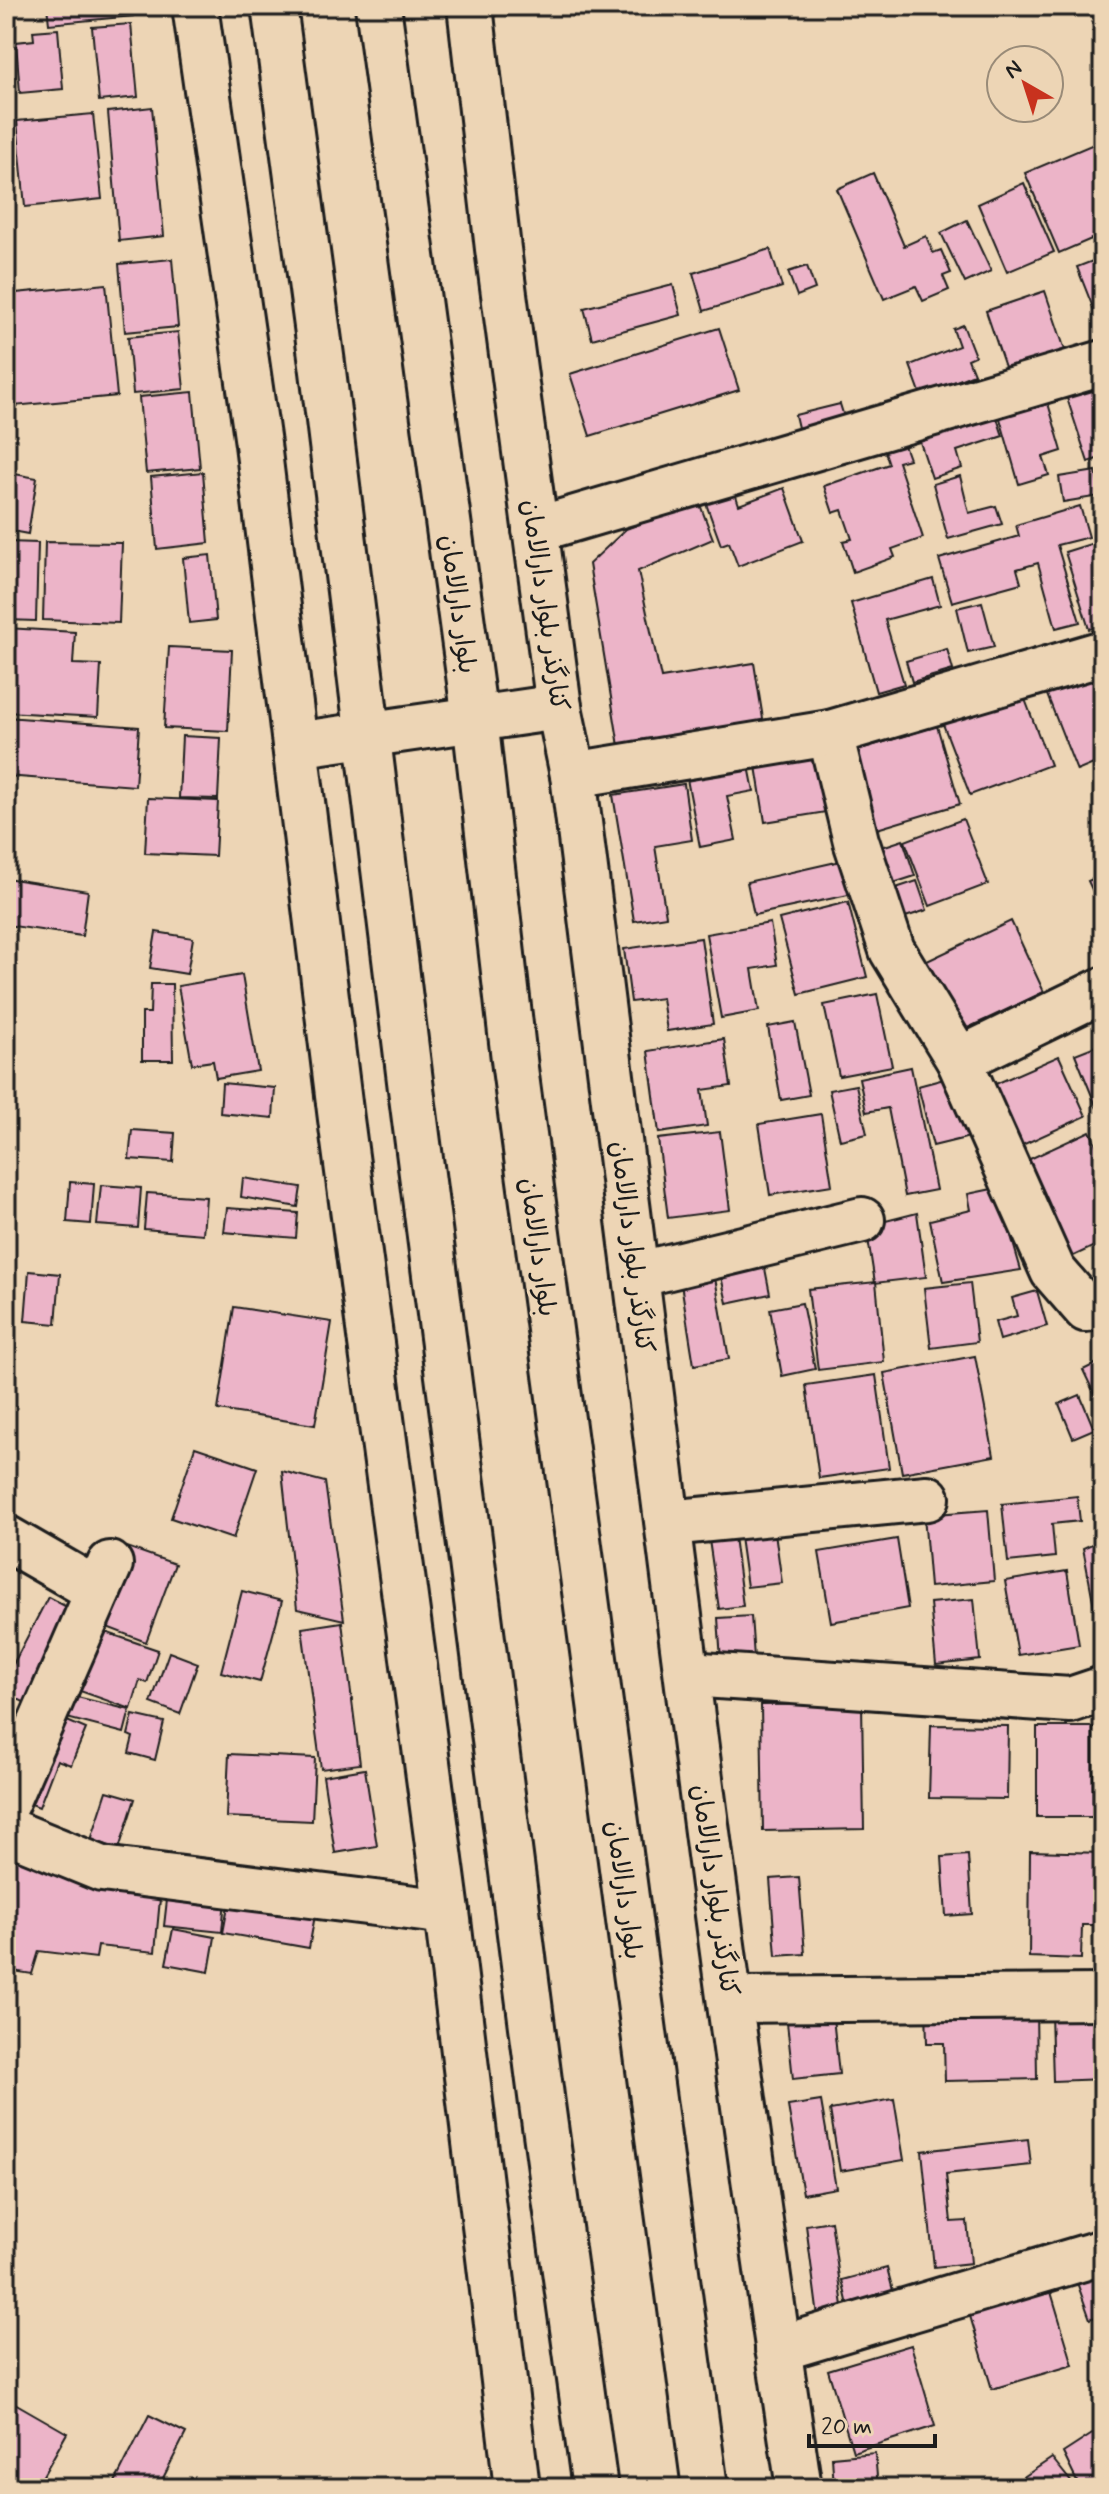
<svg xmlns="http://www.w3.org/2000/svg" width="1109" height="2494" font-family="Mynerve,'Playpen Sans Arabic',sans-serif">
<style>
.building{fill:#ecb4c8;stroke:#1c1c1c;stroke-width:2}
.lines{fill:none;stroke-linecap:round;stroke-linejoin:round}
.minor-casing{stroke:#1c1c1c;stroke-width:50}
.major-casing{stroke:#1c1c1c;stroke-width:50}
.minor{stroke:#edd5b5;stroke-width:44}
.major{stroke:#edd5b5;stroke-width:44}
.labels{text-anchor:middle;stroke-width:6;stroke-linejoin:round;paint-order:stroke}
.street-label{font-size:26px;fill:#1c1c1c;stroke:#edd5b5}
</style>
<rect width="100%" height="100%" fill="#edd5b5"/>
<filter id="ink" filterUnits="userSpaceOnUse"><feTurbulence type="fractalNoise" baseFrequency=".0125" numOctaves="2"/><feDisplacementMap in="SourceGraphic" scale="16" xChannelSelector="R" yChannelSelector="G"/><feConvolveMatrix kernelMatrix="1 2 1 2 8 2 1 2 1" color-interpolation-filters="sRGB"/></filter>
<g filter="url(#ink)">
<g class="building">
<path d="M47,6H132L133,16L49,24Z"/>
<path d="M131,24L138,97L99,101L92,27Z"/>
<path d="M58,29L63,89L20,93L16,42L34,40L33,31Z"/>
<path d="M152,107L164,236L119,241L108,112Z"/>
<path d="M6,113L13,172H6Z"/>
<path d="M93,114L102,199L25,207L17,121Z"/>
<path d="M1096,143L1103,161V234L1059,253L1025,173Z"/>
<path d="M10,172L14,212L6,213V173Z"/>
<path d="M873,173L904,246L926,236L933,253L941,250L951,273L943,276L949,290L923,301L916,286L884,299L837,189Z"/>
<path d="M1024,183L1054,252L1007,272L978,204Z"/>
<path d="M967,220L991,271L965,283L941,233Z"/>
<path d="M770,249L782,287L704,311L693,273Z"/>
<path d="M1103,257V333L1077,267Z"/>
<path d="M172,259L178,327L125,332L119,264Z"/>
<path d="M807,266L815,289L797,296L788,272Z"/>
<path d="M106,284L117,396L14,406L6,324V294Z"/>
<path d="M673,285L681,315L592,339L584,308Z"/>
<path d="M1045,291L1065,350L1006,370L986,311Z"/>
<path d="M963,325L975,356L968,359L974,374L921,395L910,365L959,346L953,329Z"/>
<path d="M719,328L739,390L590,436L570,374Z"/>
<path d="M178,332L184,389L133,394L128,337Z"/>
<path d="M1103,373V457L1088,462L1063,386Z"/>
<path d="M193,392L200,468L146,473L139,397Z"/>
<path d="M1045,393L1062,451L1043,457L1049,475L1019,484L997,408Z"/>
<path d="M840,404L845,420L799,432L795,415Z"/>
<path d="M994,409L1003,436L957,451L962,468L932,478L917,433Z"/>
<path d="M901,437L909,459L898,462L923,538L892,549L895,557L853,572L843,541L852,539L842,510L833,513L824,486L889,464L882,443Z"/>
<path d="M1096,471L1100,496L1063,502L1059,477Z"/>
<path d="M203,472L209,543L157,549L151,477Z"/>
<path d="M9,473L37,478L28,534L6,530Z"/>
<path d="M960,476L969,513L996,506L1002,524L948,539L933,484Z"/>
<path d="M784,488L803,541L738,566L729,542L721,545L705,501L734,490L739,505Z"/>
<path d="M699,502L713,539L638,571L661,678L754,663L765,731L620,752L589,564L626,529Z"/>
<path d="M1080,506L1089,537L1057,545L1080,622L1056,628L1038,563L1017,569L1021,583L952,602L939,559L1019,536L1016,525Z"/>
<path d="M1103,540V625L1089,629L1065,552Z"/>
<path d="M7,542L38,543L36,621L6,620Z"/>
<path d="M45,542L122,543L119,623L43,620Z"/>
<path d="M210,555L216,620L189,623L183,558Z"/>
<path d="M933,579L940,605L885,620L904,684L876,692L851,603Z"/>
<path d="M982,602L994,647L968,653L957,608Z"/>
<path d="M6,628L75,632L73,664L101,665L98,717L6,712Z"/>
<path d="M169,647L232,650L228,731L164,728Z"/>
<path d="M947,649L953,670L912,682L906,661Z"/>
<path d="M1101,671L1103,760L1077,771L1046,692Z"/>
<path d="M1023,694L1050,765L970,795L943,724Z"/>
<path d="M6,717L139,727L135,786L6,776Z"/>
<path d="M937,726L960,804L867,832L844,754Z"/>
<path d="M182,736L221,738L218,799L179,798Z"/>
<path d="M818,756L826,812L765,822L756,766Z"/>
<path d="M749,766L754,791L727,796L736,840L700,847L687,779Z"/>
<path d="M684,784L692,840L655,846L666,916L634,921L613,795Z"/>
<path d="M148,798L218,801L215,856L145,853Z"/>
<path d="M963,819L988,884L930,906L905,841Z"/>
<path d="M903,840L915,876L881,887L870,851Z"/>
<path d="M845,860L853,894L754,915L747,882Z"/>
<path d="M1103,874V913L1088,881Z"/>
<path d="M6,878L88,891L82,936L6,925Z"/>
<path d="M917,881L927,910L890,922L881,893Z"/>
<path d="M848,902L867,977L799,994L779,919Z"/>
<path d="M1011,921L1044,992L959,1032L925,962Z"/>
<path d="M770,923L777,965L752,969L759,1011L721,1018L706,934Z"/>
<path d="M156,932L193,938L187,974L150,968Z"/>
<path d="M701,938L713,1024L667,1031L662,998L631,1002L624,949Z"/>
<path d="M242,975L258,1071L216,1078L213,1061L192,1064L178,986Z"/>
<path d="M151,984H172L173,1060H142V1013H150Z"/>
<path d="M877,994L892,1066L839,1076L824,1005Z"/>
<path d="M795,1022L809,1095L781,1100L768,1027Z"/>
<path d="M724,1039L731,1086L702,1090L707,1126L659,1133L648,1051Z"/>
<path d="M1103,1043V1123L1075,1054Z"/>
<path d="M1059,1056L1086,1116L1018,1147L991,1086Z"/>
<path d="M911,1067L936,1190L905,1196L888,1108L866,1112L859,1078Z"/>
<path d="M963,1074L978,1135L933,1146L918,1086Z"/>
<path d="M222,1083L275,1088L273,1118L220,1113Z"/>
<path d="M856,1085L867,1134L840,1140L829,1090Z"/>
<path d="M821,1114L832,1185L770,1195L759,1124Z"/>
<path d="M132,1130L175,1133L173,1162L129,1159Z"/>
<path d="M1090,1131L1103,1159V1242L1063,1261L1019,1164Z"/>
<path d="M720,1132L730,1210L668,1218L658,1139Z"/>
<path d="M243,1178L301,1187L298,1207L241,1197Z"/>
<path d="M70,1182L94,1184L91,1224L67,1222Z"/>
<path d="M101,1185L141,1188L138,1228L97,1225Z"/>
<path d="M997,1188L1021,1270L943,1282L930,1220L971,1210L968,1194Z"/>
<path d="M147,1193L206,1197L203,1234L144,1229Z"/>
<path d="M227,1208L298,1213L296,1238L224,1232Z"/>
<path d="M917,1213L926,1277L875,1283L866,1226Z"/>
<path d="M762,1253L770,1294L727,1303L718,1263Z"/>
<path d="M713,1266L729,1359L694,1365L679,1271Z"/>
<path d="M29,1271L60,1274L56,1324L25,1321Z"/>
<path d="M876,1282L884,1362L818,1370L808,1289Z"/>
<path d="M970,1283L977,1342L931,1348L924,1288Z"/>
<path d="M1037,1291L1047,1326L1000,1340L995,1322L1017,1316L1012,1298Z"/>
<path d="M802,1303L815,1369L782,1376L770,1309Z"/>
<path d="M234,1307L332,1322L315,1425L218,1410Z"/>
<path d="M975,1356L994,1456L902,1473L884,1373Z"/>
<path d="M1103,1360V1412L1083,1370Z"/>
<path d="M876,1375L889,1468L819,1478L806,1385Z"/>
<path d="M1080,1395L1094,1429L1073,1438L1059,1404Z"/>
<path d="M195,1447L257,1468L233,1539L171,1518Z"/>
<path d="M282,1471L325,1482L344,1620L297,1609Z"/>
<path d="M1077,1496L1080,1521L1052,1524L1055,1557L1008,1562L1002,1504Z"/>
<path d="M988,1510L994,1581L930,1587L924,1515Z"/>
<path d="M773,1518L782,1583L747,1587L738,1523Z"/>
<path d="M733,1529L743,1606L719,1609L708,1533Z"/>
<path d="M897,1539L908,1608L831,1622L819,1552Z"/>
<path d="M1103,1539V1642L1101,1643L1083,1548Z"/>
<path d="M127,1547L175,1564L146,1642L99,1624Z"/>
<path d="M1067,1571L1079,1645L1018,1655L1005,1581Z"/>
<path d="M242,1591L282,1601L260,1682L221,1672Z"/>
<path d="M48,1597L84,1616L37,1709L6,1693V1678Z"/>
<path d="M974,1599L980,1660L936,1665L930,1603Z"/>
<path d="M751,1616L754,1658L721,1660L718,1618Z"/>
<path d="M342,1622L360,1764L321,1769L302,1628Z"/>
<path d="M102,1631L158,1650L147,1683L140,1680L131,1709L80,1691Z"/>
<path d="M169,1652L198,1663L180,1714L151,1703Z"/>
<path d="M77,1697L130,1710L124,1733L63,1717Z"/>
<path d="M862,1704L864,1829L763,1831L761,1705Z"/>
<path d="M133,1715L164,1722L155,1760L129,1753L133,1737L128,1735Z"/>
<path d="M60,1718L86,1729L71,1765L57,1760L39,1807L26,1802Z"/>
<path d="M931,1725L1008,1726L1007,1799L929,1798Z"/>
<rect x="1037" y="1727" width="56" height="90"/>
<path d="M229,1754L315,1758L312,1821L226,1817Z"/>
<path d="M365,1769L377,1846L335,1853L323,1776Z"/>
<path d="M107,1791L135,1799L119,1849L91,1840Z"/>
<path d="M1030,1851L1103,1853V1925H1082L1081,1959L1029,1957Z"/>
<path d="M6,1852L160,1899L155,1952L98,1946L96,1958L39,1951L32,1974L6,1970Z"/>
<path d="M968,1855L972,1914L946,1916L942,1857Z"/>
<path d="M799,1877L805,1954L776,1956L770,1879Z"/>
<path d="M169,1882L226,1888L222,1932L164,1926Z"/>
<path d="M230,1895L316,1910L309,1948L223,1933Z"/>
<path d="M173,1929L215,1937L209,1972L166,1964Z"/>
<path d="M1036,2006L1037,2079L945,2081L944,2043H927L926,2007Z"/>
<path d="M832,2008L839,2074L793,2079L786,2013Z"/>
<path d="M1103,2011V2079L1053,2081L1051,2013Z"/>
<path d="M894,2099L904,2160L840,2171L830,2110Z"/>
<path d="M821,2101L836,2188L803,2194L788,2106Z"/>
<path d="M1028,2139L1031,2165L946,2174L951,2222L967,2221L971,2263L934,2267L922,2151Z"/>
<path d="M831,2221L844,2313L818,2317L806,2225Z"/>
<path d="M1103,2263V2314L1090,2319L1074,2274Z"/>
<path d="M887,2268L896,2302L850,2314L842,2280Z"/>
<path d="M1048,2282L1073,2365L992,2389L967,2306Z"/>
<path d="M911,2345L935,2426L853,2452L828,2370Z"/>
<path d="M6,2398L67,2433L36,2488H6Z"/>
<path d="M149,2415L186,2433L158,2488H112Z"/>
<path d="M1103,2427V2488H1080L1063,2453Z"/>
<path d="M875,2453L878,2488H834L832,2457Z"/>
<path d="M1052,2458L1076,2488H1024L1019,2480Z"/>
</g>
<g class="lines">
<g class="minor-casing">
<g id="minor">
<path d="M195,6L258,444L341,1119L447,1912L517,2488"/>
<path d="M470,6L498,249L559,707L573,775C646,1347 713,1919 799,2488"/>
<path d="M535,530L1103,363"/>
<path d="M830,733L856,841L892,950L959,1060L1053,1271L1086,1309L1103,1306"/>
<path d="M573,775L830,733L1103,653"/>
<path d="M959,1060L1103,990"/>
<path d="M636,1275L862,1220"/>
<path d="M668,1523L927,1498"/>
<path d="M6,1538L98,1591"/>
<path d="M688,1674L1070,1700L1103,1689"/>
<path d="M6,1803L110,1564"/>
<path d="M6,1830L102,1869L447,1912"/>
<path d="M731,2000L1103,1997"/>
<path d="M778,2349L1103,2252"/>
</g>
</g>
<g class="major-casing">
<g id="major">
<path d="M274,6L323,371L411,1089L542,2104L595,2488"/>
<path d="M378,6L475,719L515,1068L705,2488"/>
<path d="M295,745L559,707"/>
</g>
</g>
<use href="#minor" class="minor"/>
<use href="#major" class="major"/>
</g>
</g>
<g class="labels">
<g class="street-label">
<text transform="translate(459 604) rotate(82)" y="9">بلوار دارالامان</text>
<text transform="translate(546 605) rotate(82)" y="9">کنارگذر بلوار دارالامان</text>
<text transform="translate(539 1247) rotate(82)" y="9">بلوار دارالامان</text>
<text transform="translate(633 1247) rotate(83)" y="9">کنارگذر بلوار دارالامان</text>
<text transform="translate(625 1890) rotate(82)" y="9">بلوار دارالامان</text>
<text transform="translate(716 1890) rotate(82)" y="9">کنارگذر بلوار دارالامان</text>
</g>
</g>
<rect width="1109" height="2494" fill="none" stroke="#edd5b5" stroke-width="32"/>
<rect x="16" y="16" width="1077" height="2462" fill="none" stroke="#1c1c1c" stroke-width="3" filter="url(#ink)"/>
<g transform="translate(1025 84) rotate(321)"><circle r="38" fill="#edd5b5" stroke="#998b78" stroke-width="2"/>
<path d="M0-6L14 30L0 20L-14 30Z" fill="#c8321e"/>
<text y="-12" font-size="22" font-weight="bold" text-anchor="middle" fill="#1c1c1c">N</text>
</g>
<path d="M809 2434v12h126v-12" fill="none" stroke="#1c1c1c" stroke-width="4"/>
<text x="821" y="2434" font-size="24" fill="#1c1c1c" stroke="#edd5b5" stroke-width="6" paint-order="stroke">20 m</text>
</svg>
